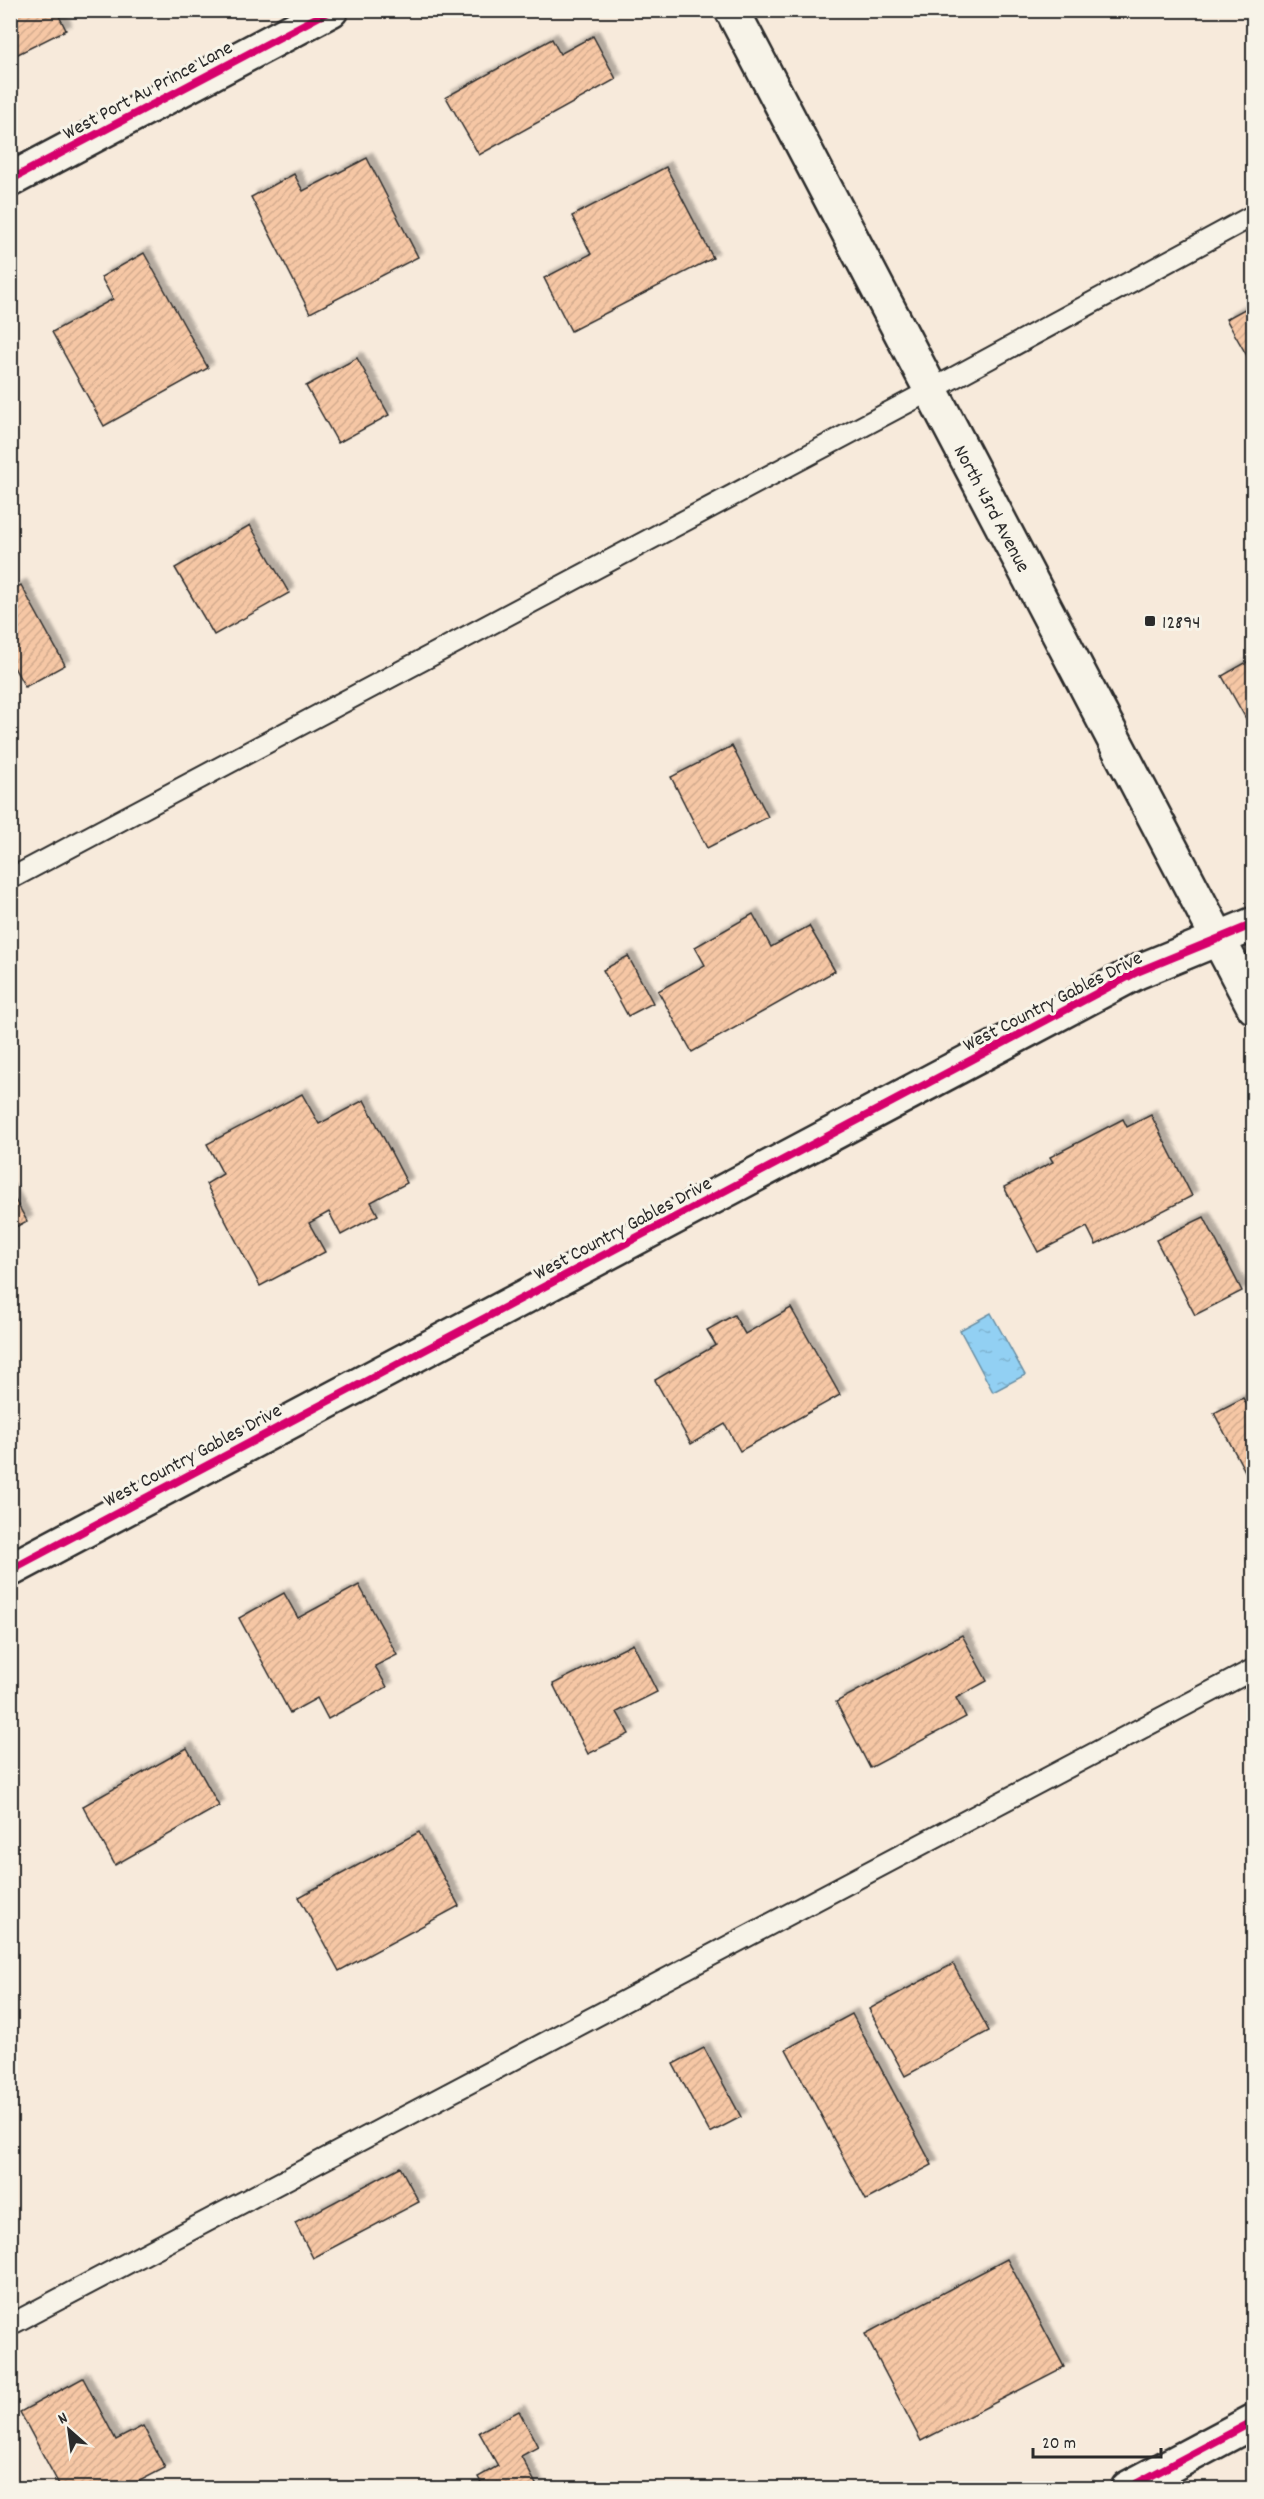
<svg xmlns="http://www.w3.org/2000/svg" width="1264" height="2499" font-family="Dekko,sans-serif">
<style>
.water{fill:url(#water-ripples);stroke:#698ea3;stroke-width:1.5}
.building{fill:url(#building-hatch);stroke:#2b2b2b;stroke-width:1.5;filter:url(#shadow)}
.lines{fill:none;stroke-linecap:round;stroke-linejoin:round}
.lane-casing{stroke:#2b2b2b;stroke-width:24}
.street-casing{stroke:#2b2b2b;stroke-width:38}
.secondary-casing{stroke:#2b2b2b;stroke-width:38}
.lane{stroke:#f7f3e8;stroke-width:20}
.street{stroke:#f7f3e8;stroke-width:33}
.secondary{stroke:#f7f3e8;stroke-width:33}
.cycleway-casing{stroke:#f7f3e8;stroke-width:11}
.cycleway{stroke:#d6006c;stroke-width:8}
.poi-dot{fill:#2b2b2b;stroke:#f7f3e8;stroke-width:2}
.labels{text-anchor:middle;stroke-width:6;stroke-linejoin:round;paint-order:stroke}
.street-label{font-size:20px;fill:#2b2b2b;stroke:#f7f3e8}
.poi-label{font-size:20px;fill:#2b2b2b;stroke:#f7f3e8;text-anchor:start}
</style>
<defs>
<pattern id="water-ripples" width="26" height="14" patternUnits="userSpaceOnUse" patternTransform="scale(1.5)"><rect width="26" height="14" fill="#92d0f3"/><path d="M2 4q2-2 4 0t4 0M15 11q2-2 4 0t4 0" fill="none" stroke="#7eb3d0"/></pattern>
<pattern id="building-hatch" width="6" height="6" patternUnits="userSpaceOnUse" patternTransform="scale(1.5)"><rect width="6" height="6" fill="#f6c7a5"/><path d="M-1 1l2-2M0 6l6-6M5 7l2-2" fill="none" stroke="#d3ab8e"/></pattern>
<filter id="shadow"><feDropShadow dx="5.5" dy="-5.5" stdDeviation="1.5" flood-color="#0004"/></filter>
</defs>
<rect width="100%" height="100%" fill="#f7eadb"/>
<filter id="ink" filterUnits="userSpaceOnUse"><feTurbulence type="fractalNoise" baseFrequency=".0167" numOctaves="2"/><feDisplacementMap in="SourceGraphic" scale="12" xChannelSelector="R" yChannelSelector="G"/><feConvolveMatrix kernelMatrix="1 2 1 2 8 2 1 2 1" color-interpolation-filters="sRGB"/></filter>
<g filter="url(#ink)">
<path class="water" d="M991,1313L1025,1375L993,1392L960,1330Z"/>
<g class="building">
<path d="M10,10H56L66,30L10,58Z"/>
<path d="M593,36L616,79L479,155L446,97L552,39L560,54Z"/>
<path d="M367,158L418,257L310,313L251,197L294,174L303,191Z"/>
<path d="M666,167L713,258L571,331L544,278L591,254L572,216Z"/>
<path d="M144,253L208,368L104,426L52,332L113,299L101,277Z"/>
<path d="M1254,304V368L1226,319Z"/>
<path d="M357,358L389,415L338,443L306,386Z"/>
<path d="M250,525L289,593L214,635L175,568Z"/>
<path d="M21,585L65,665L25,687L10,660V591Z"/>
<path d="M1254,658V733L1222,676Z"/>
<path d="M732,746L768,817L707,848L671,777Z"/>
<path d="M753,914L771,947L809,926L835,971L692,1052L658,991L705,965L695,947Z"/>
<path d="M628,956L653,1003L628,1016L603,970Z"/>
<path d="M302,1094L319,1124L364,1100L407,1183L371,1202L378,1215L341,1235L329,1212L309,1223L325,1252L260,1286L206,1184L223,1174L207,1144Z"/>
<path d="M1151,1115L1192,1196L1096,1245L1087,1227L1038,1252L1004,1187L1053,1162L1050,1157L1123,1119L1127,1127Z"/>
<path d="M10,1191L27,1221L10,1230Z"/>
<path d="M1204,1217L1242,1291L1195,1315L1156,1240Z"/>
<path d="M791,1308L840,1395L740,1451L725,1424L691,1444L655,1380L716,1345L707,1330L734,1315L745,1334Z"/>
<path d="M1243,1398L1254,1417V1469L1246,1473L1214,1413Z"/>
<path d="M359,1585L397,1655L375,1666L387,1687L328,1719L317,1698L290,1713L239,1618L284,1593L298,1618Z"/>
<path d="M962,1635L987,1681L956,1698L966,1717L870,1768L836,1702Z"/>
<path d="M633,1644L657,1692L617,1712L629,1734L588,1754L553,1684Z"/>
<path d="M187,1748L219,1806L115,1865L83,1806Z"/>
<path d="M419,1832L459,1906L339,1971L299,1897Z"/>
<path d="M953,1964L989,2031L905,2076L869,2009Z"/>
<path d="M852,2014L932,2165L866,2200L786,2049Z"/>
<path d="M704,2048L741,2117L710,2133L673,2064Z"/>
<path d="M400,2167L419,2202L313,2258L295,2223Z"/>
<path d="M1007,2259L1064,2367L921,2441L865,2334Z"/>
<path d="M83,2378L116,2440L143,2426L165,2468L126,2488H61L20,2412Z"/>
<path d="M519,2411L538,2447L521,2456L538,2488H484L478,2477L498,2466L479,2432Z"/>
</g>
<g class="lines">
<g class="lane-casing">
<g id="lane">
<path d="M10,879L931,390L1254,215"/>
<path d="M10,2325L1254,1669"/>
</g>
</g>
<g class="street-casing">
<g id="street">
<path d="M10,180L331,10"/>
<path d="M10,1570L1137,972L1254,924"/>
<path d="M1128,2488L1254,2421"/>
</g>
</g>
<g class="secondary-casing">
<path id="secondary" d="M732,10L1254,1007"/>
</g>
<use href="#lane" class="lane"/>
<use href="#street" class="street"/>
<use href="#secondary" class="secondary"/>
<g class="cycleway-casing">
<g id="cycleway">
<path d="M10,180L331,10"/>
<path d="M10,1570L1137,972L1254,924"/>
<path d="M1128,2488L1254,2421"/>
</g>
</g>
<use href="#cycleway" class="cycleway"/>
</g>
</g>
<rect class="poi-dot" x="1144" y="615" width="12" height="12" rx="3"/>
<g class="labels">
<g class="street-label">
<text transform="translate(147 89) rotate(-28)" y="7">West Port Au Prince Lane</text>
<text transform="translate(993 508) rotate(62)" y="7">North 43rd Avenue</text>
<text transform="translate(1052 1000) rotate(-27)" y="7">West Country Gables Drive</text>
<text transform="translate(622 1227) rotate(-28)" y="7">West Country Gables Drive</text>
<text transform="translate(192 1454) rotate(-28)" y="7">West Country Gables Drive</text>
</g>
<g class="poi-label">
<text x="1162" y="628">12894</text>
</g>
</g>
<rect width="1264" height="2499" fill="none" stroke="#f7f3e8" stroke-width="36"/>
<rect x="18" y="18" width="1228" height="2463" fill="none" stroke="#2b2b2b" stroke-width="2" filter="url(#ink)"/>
<g transform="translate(69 2430) rotate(332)" stroke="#f7f3e8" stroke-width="4.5" paint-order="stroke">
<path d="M0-4.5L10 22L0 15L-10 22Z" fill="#2b2b2b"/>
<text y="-9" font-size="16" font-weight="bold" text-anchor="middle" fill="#2b2b2b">N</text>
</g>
<path d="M1033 2448v9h128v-9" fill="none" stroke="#2b2b2b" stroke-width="3"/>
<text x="1042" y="2448" font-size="18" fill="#2b2b2b" stroke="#f7f3e8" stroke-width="4.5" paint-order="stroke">20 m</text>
</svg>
